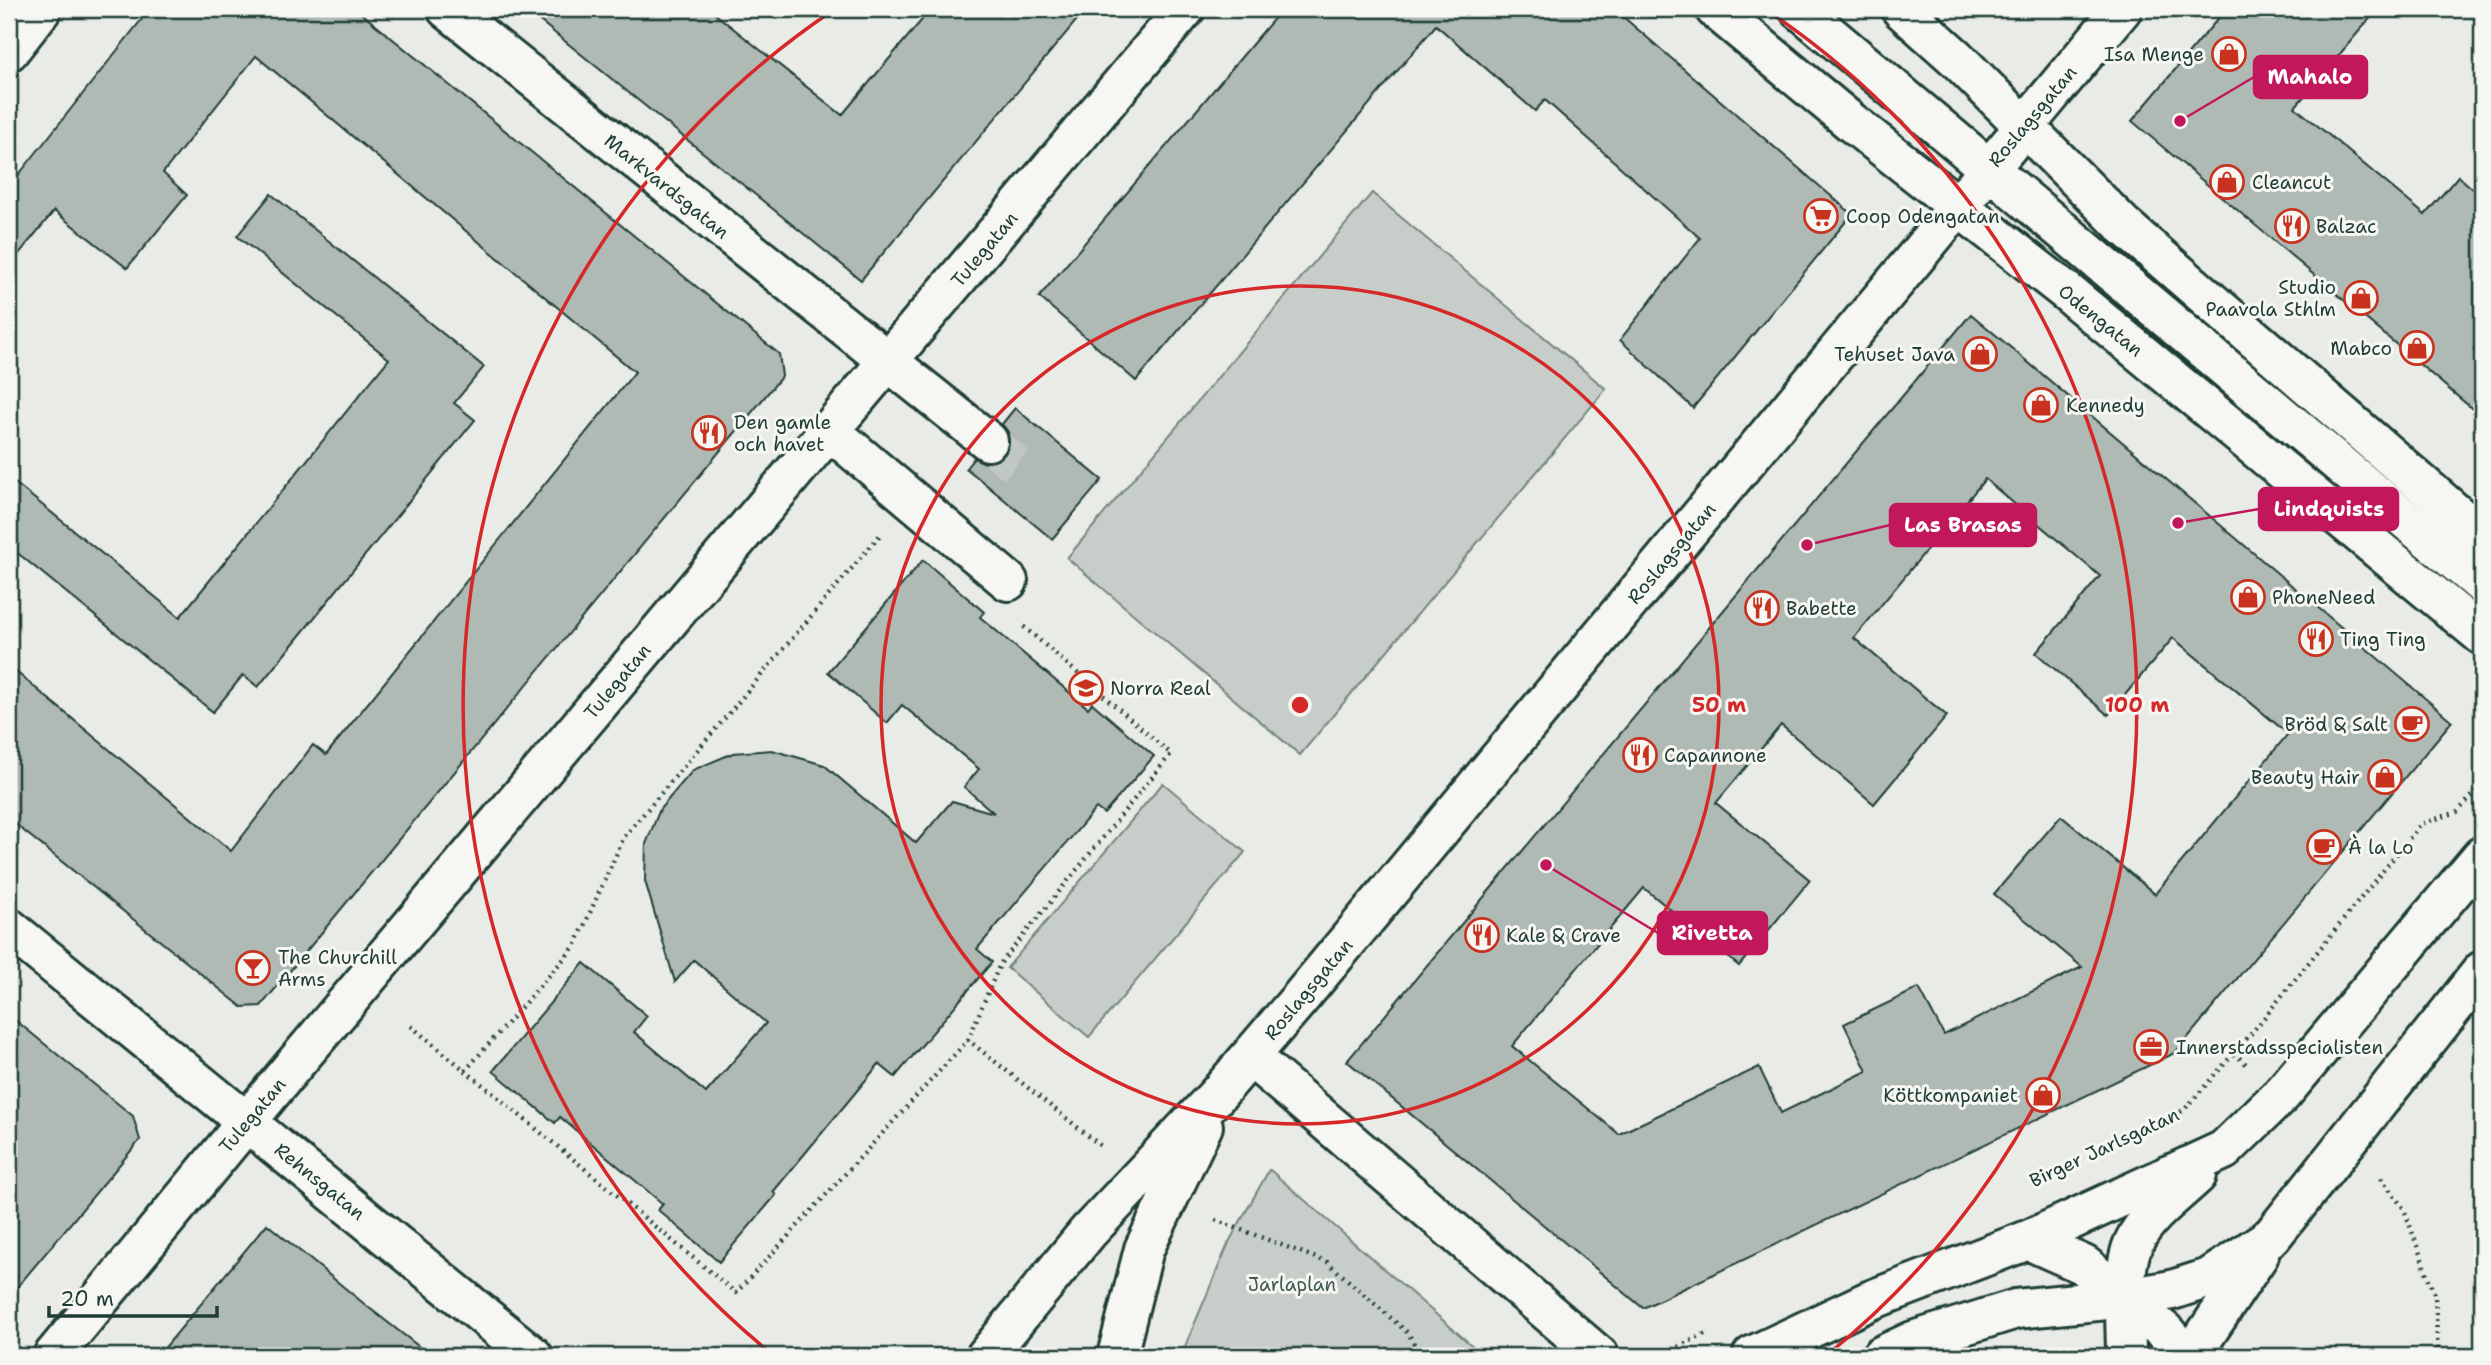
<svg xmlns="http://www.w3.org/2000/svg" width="2491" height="1365" font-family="'Shantell Sans',sans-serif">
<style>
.green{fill:#c7cec9;stroke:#73867e;stroke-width:2}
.building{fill:#b0bab5;stroke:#1f3d34;stroke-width:2;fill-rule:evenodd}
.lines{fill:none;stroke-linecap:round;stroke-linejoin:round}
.minor-tunnel{stroke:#c1c8c3;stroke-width:38;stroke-dasharray:38 19;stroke-linecap:butt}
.minor-casing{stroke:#1f3d34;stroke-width:44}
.major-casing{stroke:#1f3d34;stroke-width:44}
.path{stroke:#1f3d34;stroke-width:4.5;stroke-dasharray:2 5;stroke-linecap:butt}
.minor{stroke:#f6f6f2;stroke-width:38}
.major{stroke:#f6f6f2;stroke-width:38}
.ring{fill:none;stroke:#d62828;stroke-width:3.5}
.labels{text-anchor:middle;stroke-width:6;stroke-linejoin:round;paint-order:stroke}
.poi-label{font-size:19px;fill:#1f3d34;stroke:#f6f6f2;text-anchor:start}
.street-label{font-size:19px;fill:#1f3d34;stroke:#f6f6f2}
.park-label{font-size:19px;fill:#415a52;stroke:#f6f6f2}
.centre{fill:#d62828;stroke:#f6f6f2;stroke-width:3.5}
.ring-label{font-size:21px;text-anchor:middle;font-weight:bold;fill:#d62828;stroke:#f6f6f2;stroke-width:6;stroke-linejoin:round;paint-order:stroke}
.leader{fill:none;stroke:#c2185b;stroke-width:2.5}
.callout-dot{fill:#c2185b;stroke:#f6f6f2;stroke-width:2.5}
.callout{fill:#c2185b;stroke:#c2185b;stroke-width:2.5}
.callout-label{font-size:21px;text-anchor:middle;font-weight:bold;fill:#fff}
</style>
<rect width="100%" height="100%" fill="#e9ebe7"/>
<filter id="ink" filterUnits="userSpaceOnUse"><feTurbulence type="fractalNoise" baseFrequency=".0143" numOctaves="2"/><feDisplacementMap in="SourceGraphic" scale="14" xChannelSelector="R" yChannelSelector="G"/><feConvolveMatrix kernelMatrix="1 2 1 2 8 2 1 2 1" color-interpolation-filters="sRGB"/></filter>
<g filter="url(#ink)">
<g class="green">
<path d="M1372,193L1606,389L1300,755L1067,558Z"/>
<path d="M1163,783L1245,852L1089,1037L1007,968Z"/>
<path d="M1269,1170H1270L1484,1356H1181L1229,1242Z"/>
</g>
<g class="building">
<path d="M150,9H356L779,354L782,376L261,1006L242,1007L9,819V666L231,851L313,745L326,755L635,372L256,56L163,173L187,195L127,268L54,211L9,266V187Z"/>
<path d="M525,9H709L842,115L931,9H1086L861,280Z"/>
<path d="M1282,9H1614L1852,214L1693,408L1620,340L1700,238L1545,100L1535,111L1436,25L1136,381L1039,297Z"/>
<path d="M2226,9H2378L2295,107L2425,215L2458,176L2482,197V417L2132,121Z"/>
<path d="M271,194L484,367L454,403L475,420L258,687L243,675L213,712L9,546V478L180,617L389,359L237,236Z"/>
<path d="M1971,314L2452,721L2175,1053L1643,1308L1347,1061ZM1985,479L2100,576L2036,653L2108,715L2173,638L2288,734L2155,894L2061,816L1994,894L2082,967L1944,1035L1919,988L1844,1024L1867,1071L1822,1093L1781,1113L1759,1067L1619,1134L1512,1046L1644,888L1739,966L1810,880L1716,803L1781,725L1874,804L1947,716L1854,638Z"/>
<path d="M1015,408L1102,480L1052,539L966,468L974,458L985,463L997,461L1005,455L1010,444L1008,432L1002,424Z"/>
<path d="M923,560L984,612L980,617L1088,708L1092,703L1154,756L1104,814L1096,808L977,949L992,962L895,1077L879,1064L773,1192L776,1195L719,1262L658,1210L663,1204L560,1117L555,1123L493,1071L584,963L647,1016L634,1032L706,1093L766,1023L694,960L675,982L645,881L646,844L660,809L693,770L733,753L772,750L824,765L916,843L952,801L994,813L964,787L979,769L902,705L887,723L828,672Z"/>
<path d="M9,1015L133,1116L140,1140L9,1297Z"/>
<path d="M267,1224L368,1307L431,1356H158Z"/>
</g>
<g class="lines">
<path class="minor-tunnel" d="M988,441L1016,465"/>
<g class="minor-casing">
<g id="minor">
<path d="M447,9L988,441"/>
<path d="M1799,9L2482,584"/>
<path d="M9,51L42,9"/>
<path d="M829,430L1008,581"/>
<path d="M9,928L533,1356"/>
<path d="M1251,1057L1599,1356"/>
<path d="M2028,1240L2084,1265L2169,1335L2185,1356"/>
<path d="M53,1356L293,1066L1185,9"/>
<path d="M986,1356L1088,1232L1217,1095L1301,997L2122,9"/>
<path d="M1117,1356L1144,1249L1203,1126"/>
<path d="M1752,1356L1871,1300L2028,1240L2224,1150L2282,1094L2482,856"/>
<path d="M1881,1356L1913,1341L2016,1309L2127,1298L2172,1290L2209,1278L2272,1236L2482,971"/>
<path d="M2126,1356C2126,1326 2121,1269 2134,1242C2147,1215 2176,1195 2197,1175"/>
<path d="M2191,1356L2259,1255"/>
</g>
</g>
<g class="major-casing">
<g id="major">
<path d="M1715,9L1851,122L2067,292L2482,635"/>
<path d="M1901,9L1956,58L2124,226L2482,536"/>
</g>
</g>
<g class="path">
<path d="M411,1026L736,1293L968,1040L1101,1146"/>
<path d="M968,1040L1000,964L1171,754L1023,626"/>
<path d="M2234,1053L2246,1064"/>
<path d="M465,1071L575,946L624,837L880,535"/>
<path d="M2174,1115L2184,1110L2250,1035L2421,824L2457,812L2482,786"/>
<path d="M2381,1178L2404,1209L2435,1296L2438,1356"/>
<path d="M1215,1220L1327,1262L1408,1333L1421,1356"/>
<path d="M1659,1356L1709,1332"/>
</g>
<use href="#minor" class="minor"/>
<use href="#major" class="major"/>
</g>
</g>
<g class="ring">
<circle cx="1300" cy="705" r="419"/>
<path d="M773 1355A837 837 0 0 1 832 11M1768 11A837 837 0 0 1 1827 1355"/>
</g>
<defs>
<g id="shop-ring" transform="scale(1.75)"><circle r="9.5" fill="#f6f6f2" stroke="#c8321e" stroke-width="1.5"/><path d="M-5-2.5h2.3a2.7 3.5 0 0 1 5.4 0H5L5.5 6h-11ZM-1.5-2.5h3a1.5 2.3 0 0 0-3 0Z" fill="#c8321e"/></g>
<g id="supermarket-ring" transform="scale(1.75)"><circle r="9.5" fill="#f6f6f2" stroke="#c8321e" stroke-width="1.5"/><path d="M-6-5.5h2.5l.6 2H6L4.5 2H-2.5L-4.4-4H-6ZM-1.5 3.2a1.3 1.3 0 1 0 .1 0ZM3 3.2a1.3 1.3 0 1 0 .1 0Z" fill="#c8321e"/></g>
<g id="restaurant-ring" transform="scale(1.75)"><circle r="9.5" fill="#f6f6f2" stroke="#c8321e" stroke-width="1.5"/><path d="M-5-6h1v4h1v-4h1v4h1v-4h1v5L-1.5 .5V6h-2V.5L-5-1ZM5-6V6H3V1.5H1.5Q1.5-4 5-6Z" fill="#c8321e"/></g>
<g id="school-ring" transform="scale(1.75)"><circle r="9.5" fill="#f6f6f2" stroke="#c8321e" stroke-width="1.5"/><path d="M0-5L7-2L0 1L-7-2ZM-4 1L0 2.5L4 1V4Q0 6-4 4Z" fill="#c8321e"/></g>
<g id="cafe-ring" transform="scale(1.75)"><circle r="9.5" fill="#f6f6f2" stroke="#c8321e" stroke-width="1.5"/><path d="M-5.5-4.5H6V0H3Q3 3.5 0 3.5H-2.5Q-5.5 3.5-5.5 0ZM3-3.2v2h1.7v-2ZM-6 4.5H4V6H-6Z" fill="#c8321e"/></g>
<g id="bar-ring" transform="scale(1.75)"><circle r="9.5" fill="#f6f6f2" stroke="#c8321e" stroke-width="1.5"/><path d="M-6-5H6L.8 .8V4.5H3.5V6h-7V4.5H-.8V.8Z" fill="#c8321e"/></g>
<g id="office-ring" transform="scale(1.75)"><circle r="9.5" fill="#f6f6f2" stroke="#c8321e" stroke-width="1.5"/><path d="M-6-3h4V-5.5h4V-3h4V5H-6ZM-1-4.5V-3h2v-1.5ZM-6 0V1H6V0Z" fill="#c8321e"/></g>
</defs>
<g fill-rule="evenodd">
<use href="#shop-ring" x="2229" y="54"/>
<use href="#shop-ring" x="2227" y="182"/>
<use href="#supermarket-ring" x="1821" y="216"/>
<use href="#restaurant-ring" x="2292" y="226"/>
<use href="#shop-ring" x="2361" y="298"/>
<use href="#shop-ring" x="2417" y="348"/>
<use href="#shop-ring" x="1980" y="354"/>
<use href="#shop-ring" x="2041" y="405"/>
<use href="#restaurant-ring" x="709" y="433"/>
<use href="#shop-ring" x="2248" y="597"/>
<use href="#restaurant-ring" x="1762" y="608"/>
<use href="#restaurant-ring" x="2316" y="639"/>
<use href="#school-ring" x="1086" y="688"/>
<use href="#cafe-ring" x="2412" y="724"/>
<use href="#restaurant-ring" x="1640" y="755"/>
<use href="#shop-ring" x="2385" y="777"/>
<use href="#cafe-ring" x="2324" y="847"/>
<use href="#restaurant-ring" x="1482" y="935"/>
<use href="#bar-ring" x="253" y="968"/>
<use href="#office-ring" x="2151" y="1047"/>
<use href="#shop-ring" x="2043" y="1095"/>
</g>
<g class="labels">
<g class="poi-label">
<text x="2204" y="61" text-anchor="end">Isa Menge</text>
<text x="2252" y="189">Cleancut</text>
<text x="1846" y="223">Coop Odengatan</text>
<text x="2316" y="233">Balzac</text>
<text x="2336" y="294" text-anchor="end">Studio<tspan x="2336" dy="22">Paavola Sthlm</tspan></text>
<text x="2392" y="355" text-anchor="end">Mabco</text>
<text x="1955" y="361" text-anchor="end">Tehuset Java</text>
<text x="2066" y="412">Kennedy</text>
<text x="734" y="429">Den gamle<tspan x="734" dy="22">och havet</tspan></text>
<text x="2272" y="604">PhoneNeed</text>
<text x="1786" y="615">Babette</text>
<text x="2340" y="646">Ting Ting</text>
<text x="1110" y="695">Norra Real</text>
<text x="2388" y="731" text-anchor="end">Bröd &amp; Salt</text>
<text x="1664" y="762">Capannone</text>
<text x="2360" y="784" text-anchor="end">Beauty Hair</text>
<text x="2348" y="854">À la Lo</text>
<text x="1506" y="942">Kale &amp; Crave</text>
<text x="278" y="964">The Churchill<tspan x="278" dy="22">Arms</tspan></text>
<text x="2176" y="1054">Innerstadsspecialisten</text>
<text x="2018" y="1102" text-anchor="end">Köttkompaniet</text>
</g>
<g class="street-label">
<text transform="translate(2032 116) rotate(-50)" y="7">Roslagsgatan</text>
<text transform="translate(667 186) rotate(39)" y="7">Markvardsgatan</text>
<text transform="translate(984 249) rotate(-50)" y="7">Tulegatan</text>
<text transform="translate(2101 320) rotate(39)" y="7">Odengatan</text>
<text transform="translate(1671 553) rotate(-50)" y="7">Roslagsgatan</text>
<text transform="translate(617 681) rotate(-50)" y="7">Tulegatan</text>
<text transform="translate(1308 989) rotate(-50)" y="7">Roslagsgatan</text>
<text transform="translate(252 1115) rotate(-50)" y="7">Tulegatan</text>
<text transform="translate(2104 1147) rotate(-25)" y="7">Birger Jarlsgatan</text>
<text transform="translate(320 1181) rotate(39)" y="7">Rehnsgatan</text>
</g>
<g class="park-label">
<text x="1292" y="1291">Jarlaplan</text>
</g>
</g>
<circle cx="1300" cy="705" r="10" class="centre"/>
<g class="ring-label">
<text x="1719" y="712">50 m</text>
<text x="2137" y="712">100 m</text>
</g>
<path class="leader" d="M2180 121L2254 77M2178 523L2259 509M1807 545L1890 525M1546 865L1658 933"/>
<g class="callout-dot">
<circle cx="2180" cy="121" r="7"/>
<circle cx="2178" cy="523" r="7"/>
<circle cx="1807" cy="545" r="7"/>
<circle cx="1546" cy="865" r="7"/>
</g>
<g class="callout">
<rect x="2254" y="56" width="113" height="42" rx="7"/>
<rect x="2259" y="488" width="139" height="42" rx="7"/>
<rect x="1890" y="504" width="146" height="42" rx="7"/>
<rect x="1658" y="912" width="109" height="42" rx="7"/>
</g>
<g class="callout-label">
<text x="2310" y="84">Mahalo</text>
<text x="2329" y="516">Lindquists</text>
<text x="1963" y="532">Las Brasas</text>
<text x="1712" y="940">Rivetta</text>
</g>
<rect width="2491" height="1365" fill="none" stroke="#f6f6f2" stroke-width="35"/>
<rect x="18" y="18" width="2456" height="1330" fill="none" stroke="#1f3d34" stroke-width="2.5" filter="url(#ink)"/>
<path d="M49 1306v10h168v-10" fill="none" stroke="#1f3d34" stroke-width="3.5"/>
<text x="60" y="1306" font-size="21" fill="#1f3d34" stroke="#f6f6f2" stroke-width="5" paint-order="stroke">20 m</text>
</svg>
